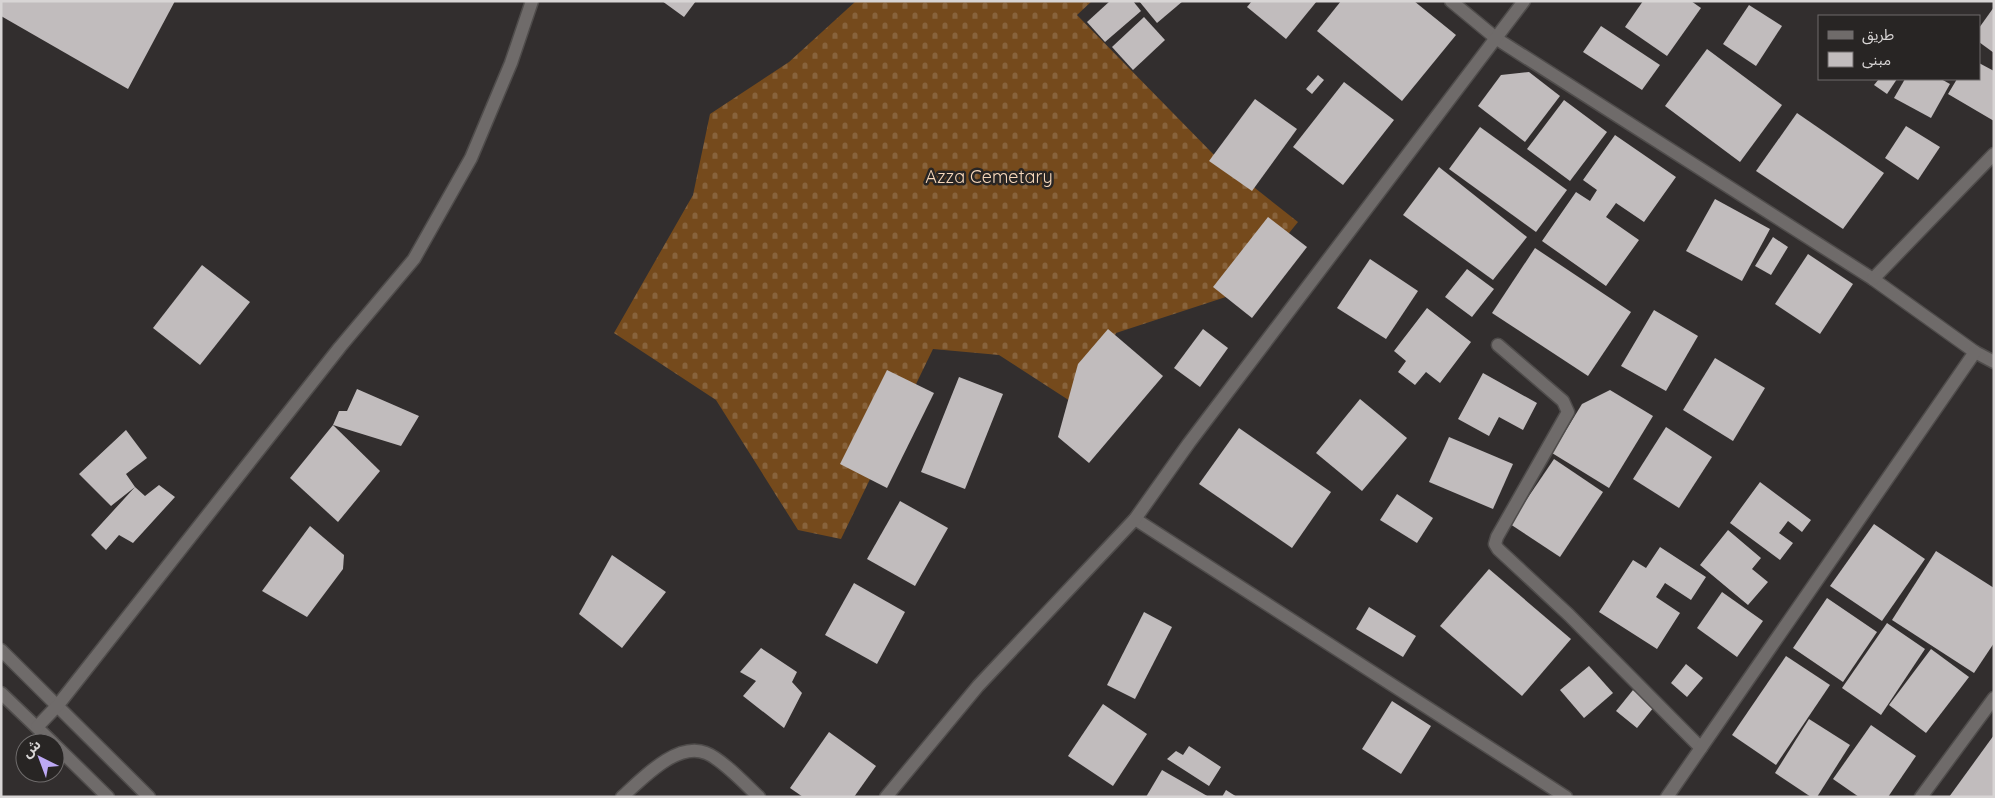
<svg xmlns="http://www.w3.org/2000/svg" width="1995" height="798" font-family="Quicksand,'Noto Sans Arabic',sans-serif">
<style>
.cemetery{fill:url(#cemetery-stones)}
.building{fill:#c1bcbd}
.lines{fill:none;stroke-linecap:round;stroke-linejoin:round}
.minor-casing{stroke:#4f4c4b;stroke-width:15}
.minor{stroke:#6f6b6a;stroke-width:12}
.labels{text-anchor:middle;stroke-width:5;stroke-linejoin:round;paint-order:stroke}
.park-label{font-size:18px;fill:#f7d8bb;stroke:#282524}
</style>
<defs>
<pattern id="cemetery-stones" width="16" height="16" patternUnits="userSpaceOnUse" patternTransform="scale(1.25)"><rect width="16" height="16" fill="#754a1c"/><path d="M2 7V4a2 2 0 0 1 4 0v3zM10 15v-3a2 2 0 0 1 4 0v3z" fill="#88633c"/></pattern>
</defs>
<rect width="100%" height="100%" fill="#322e2e"/>
<path class="cemetery" d="M856,1H1092L1077,15L1217,158L1298,222L1241,292L1116,333L1084,410L999,355L933,349L841,539L798,530L716,400L614,333L693,195L710,114L789,62Z"/>
<g class="building">
<path d="M1,1H175L128,89L1,16Z"/>
<path d="M662,1H696L684,17Z"/>
<path d="M1110,1H1133L1141,11L1105,42L1087,22Z"/>
<path d="M1139,1H1183L1157,23Z"/>
<path d="M1252,1H1317L1286,39L1247,7Z"/>
<path d="M1341,1H1414L1456,35L1402,101L1317,31Z"/>
<path d="M1643,1H1691L1701,8L1667,56L1625,27Z"/>
<path d="M1749,5L1782,26L1756,66L1723,44Z"/>
<path d="M1994,7V53L1979,42V28Z"/>
<path d="M1144,17L1165,40L1133,70L1112,47Z"/>
<path d="M1601,26L1660,65L1642,90L1583,52Z"/>
<path d="M1707,49L1782,105L1740,162L1665,106Z"/>
<path d="M1979,63L1994,71V121L1948,94L1957,79H1979Z"/>
<path d="M1529,72L1560,96L1525,142L1478,106L1501,75Z"/>
<path d="M1318,75L1324,80L1312,94L1306,89Z"/>
<path d="M1879,79H1897L1887,94L1874,85Z"/>
<path d="M1905,79H1941L1950,84L1931,118L1894,98Z"/>
<path d="M1344,82L1394,120L1343,185L1293,147Z"/>
<path d="M1255,99L1297,129L1252,191L1209,161Z"/>
<path d="M1564,100L1607,132L1570,181L1527,149Z"/>
<path d="M1797,113L1884,173L1843,229L1756,171Z"/>
<path d="M1906,126L1940,147L1918,180L1885,158Z"/>
<path d="M1480,127L1567,190L1536,232L1449,169Z"/>
<path d="M1615,135L1676,177L1644,222L1616,203L1606,217L1639,240L1606,286L1542,241L1576,192L1590,201L1597,190L1583,180Z"/>
<path d="M1439,167L1527,237L1493,280L1403,215Z"/>
<path d="M1715,199L1770,229L1742,281L1686,251Z"/>
<path d="M1268,217L1307,247L1252,318L1213,287Z"/>
<path d="M1773,237L1788,247L1771,275L1755,266Z"/>
<path d="M1535,248L1631,312L1588,376L1492,313Z"/>
<path d="M1808,254L1853,284L1820,334L1775,304Z"/>
<path d="M1370,259L1418,291L1386,339L1337,308Z"/>
<path d="M202,265L250,302L200,365L153,328Z"/>
<path d="M1467,269L1494,289L1472,317L1445,297Z"/>
<path d="M1427,308L1471,342L1440,383L1426,372L1415,385L1398,372L1406,361L1394,351Z"/>
<path d="M1654,310L1698,336L1666,391L1621,366Z"/>
<path d="M1108,329L1163,376L1089,463L1058,437L1078,364Z"/>
<path d="M1203,329L1228,348L1200,387L1174,368Z"/>
<path d="M1715,358L1765,388L1733,441L1683,410Z"/>
<path d="M887,370L934,393L887,488L840,464Z"/>
<path d="M1483,373L1537,403L1523,430L1499,417L1489,436L1458,419Z"/>
<path d="M959,377L1003,394L965,489L921,472Z"/>
<path d="M357,389L419,416L401,446L333,425L339,411H347Z"/>
<path d="M1610,390L1653,416L1609,488L1552,453L1582,404Z"/>
<path d="M1360,399L1407,438L1362,491L1316,453Z"/>
<path d="M333,425L380,471L338,522L290,478Z"/>
<path d="M1666,427L1712,457L1679,508L1633,479Z"/>
<path d="M1239,428L1331,492L1292,548L1199,484Z"/>
<path d="M126,430L147,458L126,474L135,487L145,496L159,485L175,497L133,543L119,535L106,550L91,535L135,487L111,506L79,474Z"/>
<path d="M1449,437L1513,464L1493,509L1429,482Z"/>
<path d="M1554,459L1603,492L1560,557L1510,524Z"/>
<path d="M1760,482L1811,520L1802,532L1788,521L1779,533L1793,543L1780,560L1730,523Z"/>
<path d="M1397,494L1433,518L1417,543L1380,520Z"/>
<path d="M900,501L948,528L915,586L867,559Z"/>
<path d="M1874,524L1925,559L1882,621L1830,586Z"/>
<path d="M310,526L344,555L343,569L307,617L262,591Z"/>
<path d="M1728,530L1761,558L1752,569L1768,582L1748,605L1700,565Z"/>
<path d="M1660,547L1706,577L1691,600L1665,583L1656,597L1680,613L1657,649L1599,612L1633,560L1646,568Z"/>
<path d="M1936,551L1994,588V643L1974,673L1892,620Z"/>
<path d="M612,555L666,592L622,648L579,614Z"/>
<path d="M1489,569L1571,639L1522,696L1440,626Z"/>
<path d="M854,583L905,612L877,664L825,635Z"/>
<path d="M1722,592L1763,621L1737,657L1697,628Z"/>
<path d="M1827,598L1877,632L1843,682L1793,648Z"/>
<path d="M1369,607L1416,636L1403,657L1356,629Z"/>
<path d="M1144,612L1172,627L1135,699L1107,685Z"/>
<path d="M1887,623L1925,649L1881,715L1842,688Z"/>
<path d="M761,648L797,672L792,682L802,693L784,728L743,696L756,681L740,672Z"/>
<path d="M1931,649L1969,677L1926,733L1889,705Z"/>
<path d="M1786,656L1830,685L1776,765L1732,735Z"/>
<path d="M1686,664L1703,678L1687,697L1671,683Z"/>
<path d="M1589,666L1613,693L1584,718L1560,690Z"/>
<path d="M1633,690L1654,707L1637,728L1616,711Z"/>
<path d="M1392,701L1431,726L1401,774L1362,749Z"/>
<path d="M1103,704L1147,734L1113,786L1068,756Z"/>
<path d="M1809,719L1850,745L1817,797H1811L1775,773Z"/>
<path d="M1871,725L1916,756L1888,797H1859L1833,779Z"/>
<path d="M829,732L876,766L854,797H803L790,788Z"/>
<path d="M1994,735V797H1949Z"/>
<path d="M1189,746L1221,767L1209,786L1167,759L1176,751L1183,755Z"/>
<path d="M1162,770L1209,797H1146Z"/>
<path d="M1226,790L1237,797H1222Z"/>
</g>
<g class="lines">
<g class="minor-casing">
<g id="minor">
<path d="M1451,1L1497,39L1873,279L1975,352L1994,362"/>
<path d="M1873,279L1994,154"/>
<path d="M1498,345L1563,401L1568,412L1497,537L1495,544L1498,549L1569,615L1701,748"/>
<path d="M1135,519L1566,797"/>
<path d="M1,650L149,797"/>
<path d="M1,693L53,743"/>
<path d="M37,727L58,705L340,347L414,259L471,158L511,63L532,1"/>
<path d="M55,745L108,797"/>
<path d="M622,797C642,779 677,741 706,753C722,759 746,785 759,797"/>
<path d="M886,797L978,686L1135,519L1189,443L1524,1"/>
<path d="M1667,797L1975,352"/>
<path d="M1921,797L1994,698"/>
</g>
</g>
<use href="#minor" class="minor"/>
</g>
<g class="labels">
<g class="park-label">
<text x="989" y="183">Azza Cemetary</text>
</g>
</g>
<rect width="1995" height="798" fill="none" stroke="#d8d5d5" stroke-width="5"/>
<rect x="1818" y="15" width="162" height="65" fill="#282524" stroke="#6e6b6b"/>
<rect x="1828" y="31" width="25" height="8" fill="#6f6b6a" stroke="#6e6b6b"/>
<text x="1862" y="40" font-size="15" fill="#d8d5d5">طريق</text>
<rect x="1828" y="52" width="25" height="15" fill="#c1bcbd" stroke="#6e6b6b"/>
<text x="1862" y="65" font-size="15" fill="#d8d5d5">مبنى</text>
<g transform="translate(40 758) rotate(318)"><circle r="24" fill="#282524" stroke="#6e6b6b"/>
<path d="M0-4L9 19L0 12L-9 19Z" fill="#bda9f5"/>
<text y="-8" font-size="14" font-weight="bold" text-anchor="middle" fill="#d8d5d5">ش</text>
</g>
</svg>
